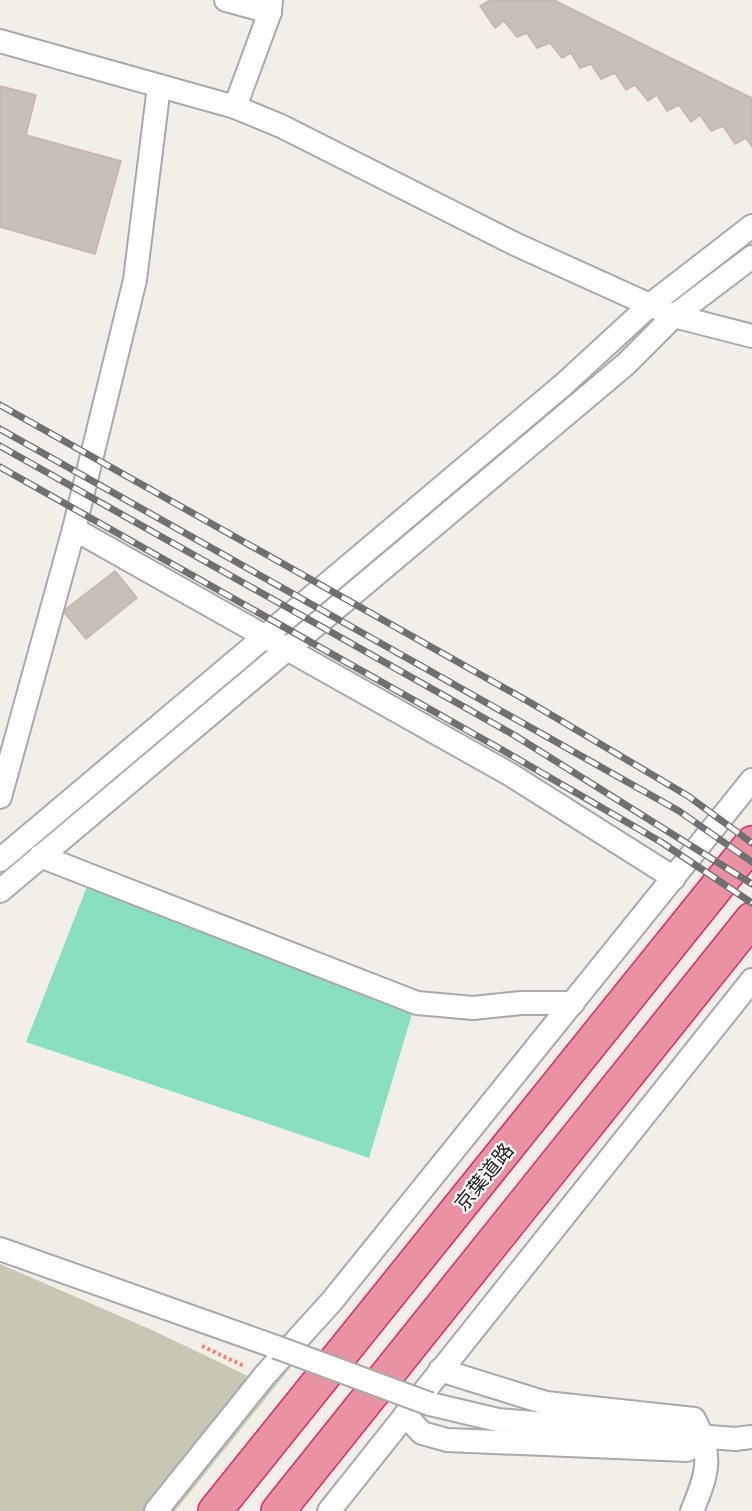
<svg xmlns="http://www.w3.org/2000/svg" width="752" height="1511" font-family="Helvetica,'Noto Sans JP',sans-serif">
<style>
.construction{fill:#c7c7b4}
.pitch{fill:#88e0be}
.building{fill:#c7bfb8;stroke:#c4b6ab;stroke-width:1.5}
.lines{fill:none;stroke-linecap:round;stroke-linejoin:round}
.minor-casing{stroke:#a9a9a9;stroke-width:26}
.highway-casing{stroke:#dc2a67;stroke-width:36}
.path{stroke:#fa8072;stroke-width:4;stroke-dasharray:3 3;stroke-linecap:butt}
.minor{stroke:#fff;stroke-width:22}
.highway{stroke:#e892a2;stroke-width:33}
.rail-casing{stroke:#707070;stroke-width:7}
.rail{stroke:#fff;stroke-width:4.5;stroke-dasharray:14;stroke-linecap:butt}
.minor-bridge-casing{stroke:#a9a9a9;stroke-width:26;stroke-linecap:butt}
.minor-bridge{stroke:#fff;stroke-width:22}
.labels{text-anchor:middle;stroke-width:4.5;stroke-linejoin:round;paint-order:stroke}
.street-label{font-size:20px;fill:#222;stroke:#fff}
</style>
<rect width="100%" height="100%" fill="#f2efe9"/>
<path class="construction" d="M0,1264L152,1330L252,1378L347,1297L175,1511H0Z"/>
<path class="pitch" d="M88,884L415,1004L369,1158L26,1042Z"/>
<g class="building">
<path d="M490,0H554L752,98V147L746,138L735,144L723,126L711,131L700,115L691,122L679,105L667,111L657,95L648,101L635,85L626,90L615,73L601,79L591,64L580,68L571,53L562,58L550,43L537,48L527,33L517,37L504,21L495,28L480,6Z"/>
<path d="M0,86L36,95L26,135L121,161L95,254L0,227Z"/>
<path d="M115,571L137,598L86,639L63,611Z"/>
</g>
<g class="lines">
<g class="minor-casing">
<g id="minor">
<path d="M226,0L270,12"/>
<path d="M0,41L235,107L281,126L515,244L674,316L752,336"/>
<path d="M235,107L270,12L271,0"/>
<path d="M74,529L511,775L674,878"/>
<path d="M0,797L74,529L135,280L159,86"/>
<path d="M40,856L417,1003L473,1008L521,1003H573"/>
<path d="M0,860L563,385L650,305L752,226"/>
<path d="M0,891L626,364L674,316L752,257"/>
<path d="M0,1249L276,1347"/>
<path d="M440,1370L546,1403L694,1419C714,1456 707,1475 692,1511"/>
<path d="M430,1404L498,1420L735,1439L752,1437"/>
<path d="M405,1415L422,1433L447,1440L687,1450L704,1436"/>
<path d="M156,1511L265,1375L332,1301L752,780"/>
<path d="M329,1511L752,980"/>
</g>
</g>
<g class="highway-casing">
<g id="highway">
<path d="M215,1511L752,843"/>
<path d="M278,1511L752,919"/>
</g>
</g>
<path class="path" d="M202,1346L244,1366"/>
<use href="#minor" class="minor"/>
<use href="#highway" class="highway"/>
<g class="rail-casing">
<g id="rail">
<path d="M0,405L531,703L688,796L752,843"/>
<path d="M0,429L679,811L752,862"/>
<path d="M0,446L514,735L752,884"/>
<path d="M0,467L504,751L661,842L752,903"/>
</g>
</g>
<use href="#rail" class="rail"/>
<g class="minor-bridge-casing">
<path id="minor-bridge" d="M276,1347L430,1404"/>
</g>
<use href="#minor-bridge" class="minor-bridge"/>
</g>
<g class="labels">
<g class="street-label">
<text transform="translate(484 1177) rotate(-51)" y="7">京葉道路</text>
</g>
</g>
</svg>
